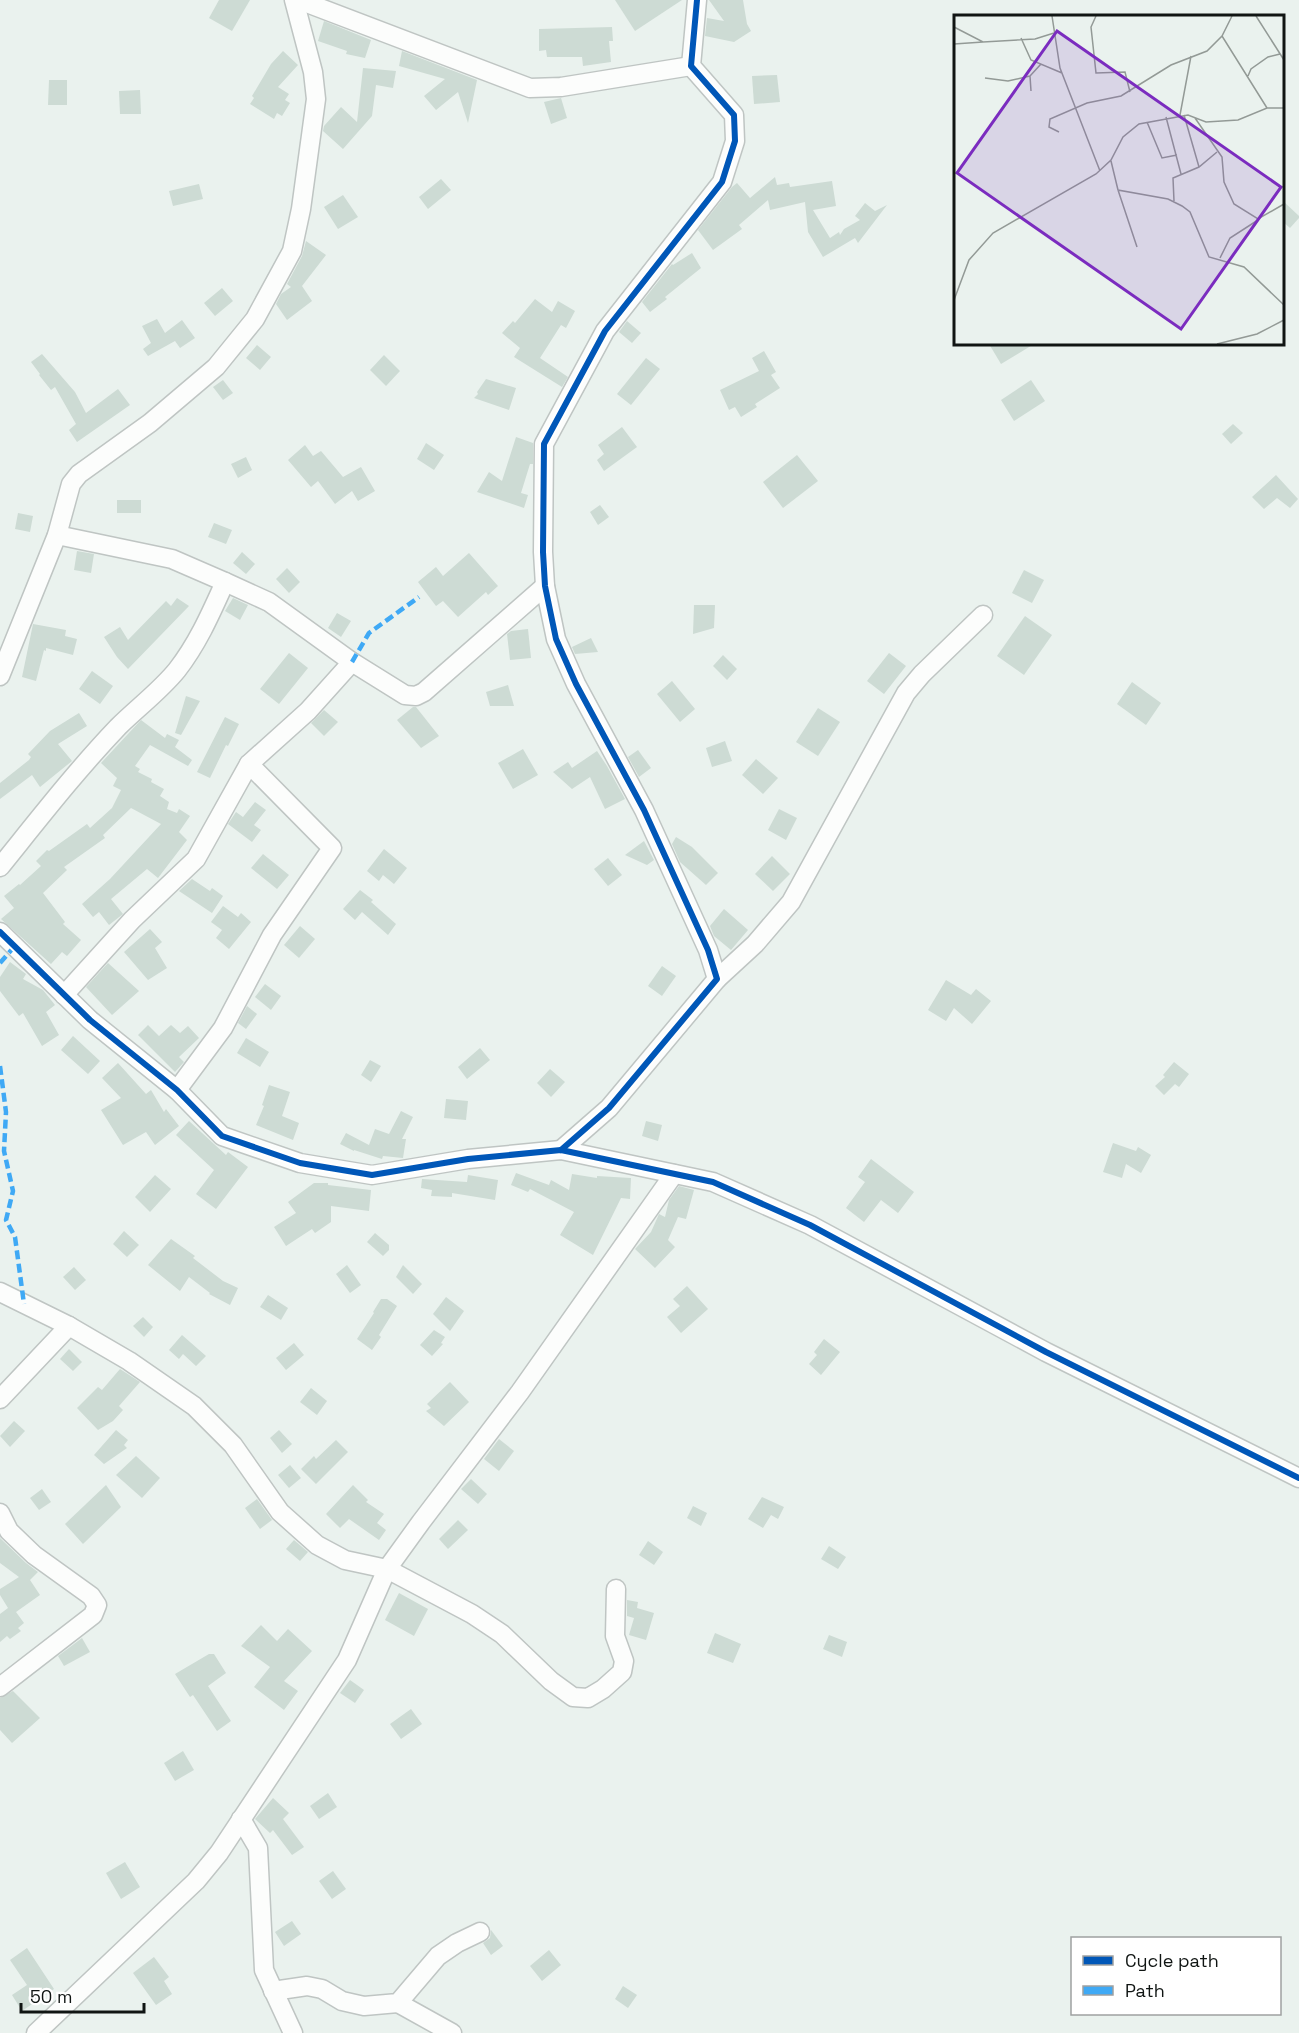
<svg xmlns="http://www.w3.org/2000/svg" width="1299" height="2033" font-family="'Space Grotesk',sans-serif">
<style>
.building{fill:#cddbd4}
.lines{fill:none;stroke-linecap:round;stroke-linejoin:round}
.minor-casing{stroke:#bfc5c3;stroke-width:21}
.minor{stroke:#fcfdfc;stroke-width:18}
.quiet{stroke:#3fa9f5;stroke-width:4.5;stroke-dasharray:9 4.5;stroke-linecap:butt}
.cycleway-casing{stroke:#fff;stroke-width:10}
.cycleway{stroke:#0057b8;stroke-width:6}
.inset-road{fill:none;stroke:#939a96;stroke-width:1.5}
.view{fill:#7b2cbf;fill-opacity:0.15;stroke:#7b2cbf;stroke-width:3}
.inset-edge{fill:none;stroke:#101513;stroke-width:3}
</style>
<rect width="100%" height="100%" fill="#eaf2ee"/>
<g class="building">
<path d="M219,0H250L232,31L209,18Z"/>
<path d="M615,0H682L635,31Z"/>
<path d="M709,0H743L747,24L751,31L734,42L705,36L707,18L724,21Z"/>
<path d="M324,21L371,40L365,58L346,54L347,51L318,41Z"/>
<path d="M612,27L613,41H609L611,62L583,66L582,57H547L546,50L539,51V29Z"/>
<path d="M283,51L298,65L278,87L289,94L285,100L290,103L282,116L277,113L274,119L250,104L254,98L252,96L271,64Z"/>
<path d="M402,51L477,80L468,123L458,92L436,110L424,96L445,79L399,66Z"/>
<path d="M363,68L396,71L393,88L376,85L372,116L343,149L323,131L324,126L341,107L357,122Z"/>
<path d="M777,75L780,102L754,104L752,76Z"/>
<path d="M49,80H67V105H48Z"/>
<path d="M140,90L141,114H120L119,91Z"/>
<path d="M561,98L567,118L551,124L544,102Z"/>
<path d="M775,177L777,185L789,183L790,187L832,181L836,206L813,210L830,238L839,232L840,235L844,229L860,220L855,216L865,203L875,211L887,205L858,243L855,238L823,257L808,232L805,202L770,210L768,200L739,225L742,229L713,250L698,230L732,187L737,183L750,198Z"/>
<path d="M441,179L451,190L428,209L419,197Z"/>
<path d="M199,184L203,199L173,206L169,191Z"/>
<path d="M343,195L358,217L338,229L324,207Z"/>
<path d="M1282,200L1299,216V218L1290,228L1282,221Z"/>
<path d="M306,241L326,255L302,286L312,301L287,320L276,304L281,294L291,287L287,284L302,256Z"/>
<path d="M692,253L701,268L665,297L667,299L650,312L642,302L672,264L673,265Z"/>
<path d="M222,288L233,301L215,316L204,303Z"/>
<path d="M535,299L552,312L558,301L575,311L566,328L561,325L540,358L568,377L562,387L514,357L520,348L502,333L513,321L515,323Z"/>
<path d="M157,319L165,333L182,320L195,338L180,348L175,341L148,356L143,349L151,343L142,326Z"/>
<path d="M627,321L641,333L632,343L619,332Z"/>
<path d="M989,344H1034L1001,364Z"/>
<path d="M257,345L271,357L260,370L246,358Z"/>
<path d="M764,351L776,372L771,375L780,388L755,404L757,407L741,417L735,407L729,410L720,390L759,371L752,358Z"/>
<path d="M42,354L75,392L86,413L118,389L130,405L77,442L69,430L76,424L55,387L51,390L39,375L40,374L31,362Z"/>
<path d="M384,355L400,371L386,386L370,370Z"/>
<path d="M646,358L660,369L631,405L617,394Z"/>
<path d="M486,379L516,388L509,410L474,398L478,394L477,392Z"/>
<path d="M223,380L233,393L223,400L213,387Z"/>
<path d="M1031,380L1045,401L1014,421L1001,400Z"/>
<path d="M1233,424L1243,433L1231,444L1222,434Z"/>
<path d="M622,427L637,447L604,471L597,460L604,454L598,445Z"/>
<path d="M516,437L533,443V464H530L521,493L528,495L524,508L477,492L489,472L502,481Z"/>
<path d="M426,443L444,455L434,470L417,459Z"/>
<path d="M305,445L313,456L321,451L343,477L361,467L375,491L358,501L352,491L335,504L318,481L311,487L288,460Z"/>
<path d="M797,455L818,481L783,508L763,482Z"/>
<path d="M246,457L252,470L238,478L231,464Z"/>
<path d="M1276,475L1298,499L1290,508L1277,498L1264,509L1252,497Z"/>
<rect x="117" y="500" width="24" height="13"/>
<path d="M600,505L609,517L598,525L590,512Z"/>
<path d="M18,513L33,516L30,532L15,529Z"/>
<path d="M214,523L232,530L226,544L208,537Z"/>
<path d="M77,551L94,554L91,573L74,570Z"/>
<path d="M242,552L255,564L246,574L233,563Z"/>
<path d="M469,553L498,586L488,595L486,592L458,617L443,601L436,606L418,582L436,567L443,576Z"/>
<path d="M287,568L300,582L289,593L276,579Z"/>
<path d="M1024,570L1044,580L1032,603L1012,593Z"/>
<path d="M177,598L189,606L128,669L117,657L104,637L120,627L128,640L166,601L171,606Z"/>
<path d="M233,598L248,605L240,620L225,611Z"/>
<path d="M694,605H715L714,628L693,634Z"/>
<path d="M337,613L351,621L341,637L328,628Z"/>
<path d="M1025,616L1052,635L1024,675L997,656Z"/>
<path d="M33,624L66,630L65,636L77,639L73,655L46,648V651L44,650L36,681L22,677Z"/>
<path d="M528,629L531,658L510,660L507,634L511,631Z"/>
<path d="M591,638L598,652L575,654L572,647Z"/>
<path d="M289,653L308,668L279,704L260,689Z"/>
<path d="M889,653L906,666L884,694L867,681Z"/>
<path d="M723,655L737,669L727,680L713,666Z"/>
<path d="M92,671L113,686L100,704L79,689Z"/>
<path d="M672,681L695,709L680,722L657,694Z"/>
<path d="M1132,682L1161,703L1146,725L1117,704Z"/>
<path d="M508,685L514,706H490L486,692Z"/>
<path d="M186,696L200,701L181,735L175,733Z"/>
<path d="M413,707H416L439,736L421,748L397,720Z"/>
<path d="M818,708L840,722L818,756L796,742Z"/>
<path d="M324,710L338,722L324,736L311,723Z"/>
<path d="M79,713L87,726L58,744L72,761L40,787L32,775L0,799V783L29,760L31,757L28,754L50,731Z"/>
<path d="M225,717L239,724L228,746L226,745L210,778L197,772Z"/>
<path d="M141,720L165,738L167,734L179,740L175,747L192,760L188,766L150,745L135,766L140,769L138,772L152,779L151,782L164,789L160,796L169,802L167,809L177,813L179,809L190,816L179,832L187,840L158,878L147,869L111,899L123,914L109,925L99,912L93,917L82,904L110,879L161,824L131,808L103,835L105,838L64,867L67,870L43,893L65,922L63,924L81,940L67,956L62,952L51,964L1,919L14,908L4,896L19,884L20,885L41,866L36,861L47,850L49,851L87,824L90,828L112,808L121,790L113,786L117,778L101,763Z"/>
<path d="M725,741L732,761L712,767L706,748Z"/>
<path d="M523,749L538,775L513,789L498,763Z"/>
<path d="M638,750L651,768L639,777L628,757Z"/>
<path d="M597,751L607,766L625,799L605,809L590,777L572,789L553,772L568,762L572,768Z"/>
<path d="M756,759L778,778L763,794L742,775Z"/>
<path d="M255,802L266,810L254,825L261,830L252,842L228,824L236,812L243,817Z"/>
<path d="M779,809L797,818L786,840L768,830Z"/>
<path d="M676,837L692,847L718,873L706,885L680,862L672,844Z"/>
<path d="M644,841L654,860L647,865L625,855Z"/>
<path d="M384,849L407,868L394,884L383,875L379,881L367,871Z"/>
<path d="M263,854L289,875L277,889L251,868Z"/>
<path d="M772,856L790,874L773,891L755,874Z"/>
<path d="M608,858L622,875L608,886L594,869Z"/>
<path d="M192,879L210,891L212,888L223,896L212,913L179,891Z"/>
<path d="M360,890L373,900L371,902L396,924L388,935L362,912L355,920L343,909Z"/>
<path d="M223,906L238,917L241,913L251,922L229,949L216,938L222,930L211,922Z"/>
<path d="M724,909L748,930L731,950L714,936L710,926Z"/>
<path d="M300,926L315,939L299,958L284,945Z"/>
<path d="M150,929L162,942L155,948L167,968L148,980L124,952Z"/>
<path d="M10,962L26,974L23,979L43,990L55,1005L46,1012L59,1035L42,1046L23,1013L19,1016L0,991V977Z"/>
<path d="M108,963L139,991L112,1015L86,987Z"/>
<path d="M662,966L676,976L662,996L648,986Z"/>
<path d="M946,980L971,995L976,989L991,1001L972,1024L954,1008L946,1021L928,1010Z"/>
<path d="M265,984L281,996L271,1010L255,997Z"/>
<path d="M247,1006L257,1014L246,1029L238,1023Z"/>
<path d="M148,1025L159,1036L171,1025L180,1033L188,1026L199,1038L179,1057L184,1062L175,1072L138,1035Z"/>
<path d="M73,1036L100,1061L88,1074L61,1050Z"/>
<path d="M246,1038L269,1052L260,1067L237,1053Z"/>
<path d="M480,1048L490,1060L467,1079L458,1067Z"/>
<path d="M370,1060L381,1066L371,1082L361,1075Z"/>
<path d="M1174,1062L1189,1074L1179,1087L1175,1084L1164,1095L1155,1086L1165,1077L1163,1075Z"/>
<path d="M118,1063L146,1094L151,1090L164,1112L166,1109L179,1126L155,1145L146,1132L123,1145L101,1110L121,1098L102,1078Z"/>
<path d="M550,1069L565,1082L551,1097L537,1083Z"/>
<path d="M269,1085L290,1092L282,1116L299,1123L293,1140L256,1125L264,1106L262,1105Z"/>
<path d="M446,1099L468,1101L466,1120L444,1118Z"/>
<path d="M401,1111L413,1117L402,1139H406L403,1158L383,1156L382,1159L354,1150V1151L340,1144L346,1133L369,1145L375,1129L389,1134Z"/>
<path d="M189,1121L226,1155L228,1152L248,1167L216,1209L196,1194L214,1170L176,1135Z"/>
<path d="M646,1121L662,1125L658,1141L642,1136Z"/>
<path d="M1113,1143L1136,1151L1138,1147L1151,1155L1141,1173L1126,1164L1122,1178L1103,1172Z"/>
<path d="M871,1159L914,1192L898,1213L881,1200L864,1222L846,1208L865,1182L858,1177Z"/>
<path d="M516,1173L549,1185L551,1180L569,1190L572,1174L597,1178V1176L631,1178L630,1199L621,1198L593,1255L560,1235L574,1212L530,1189L528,1192L511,1185Z"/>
<path d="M155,1175L171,1189L150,1212L135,1197Z"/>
<path d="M468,1175L498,1180L495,1200L452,1193V1197L431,1196L432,1190L421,1188L422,1179L467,1182Z"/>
<path d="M314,1183H328V1185L371,1190L369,1211L331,1206V1222L315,1233L312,1229L286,1246L274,1227L296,1213L288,1202Z"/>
<path d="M679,1186L694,1190L686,1219L678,1217L668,1240L675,1247L655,1268L635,1249L651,1232L659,1214L665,1217L669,1200Z"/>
<path d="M124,1231L139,1245L127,1257L113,1244Z"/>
<path d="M375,1233L389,1245V1250L383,1256L367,1242Z"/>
<path d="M171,1239L195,1256L193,1258L223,1281L238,1288L230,1305L209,1294L210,1293L189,1277L180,1291L148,1265Z"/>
<path d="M347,1265L361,1285L350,1293L336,1274Z"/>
<path d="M403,1265L422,1284L413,1294L396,1277Z"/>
<path d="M74,1267L86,1280L75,1290L63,1277Z"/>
<path d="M687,1286L708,1309L681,1333L667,1317L680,1306L673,1299Z"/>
<path d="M268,1295L288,1308L281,1320L260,1307Z"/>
<path d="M446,1297L464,1311L450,1331L433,1314Z"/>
<path d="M381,1299H387L397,1306L379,1335L381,1337L372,1350L357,1339L374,1313L373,1312Z"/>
<path d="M143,1317L153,1327L144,1337L133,1326Z"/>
<path d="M434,1330L445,1337L441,1343L443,1344L432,1356L420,1345Z"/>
<path d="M182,1335L206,1356L196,1366L183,1354L179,1359L169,1350Z"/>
<path d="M824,1339L840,1352L821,1375L809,1364L817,1355L814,1352Z"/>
<path d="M294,1343L304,1355L286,1370L276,1358Z"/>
<path d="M69,1349L82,1362L73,1371L60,1359Z"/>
<path d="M120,1369L140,1382L119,1406L123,1410L113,1421L98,1430L77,1408L98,1387L102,1390Z"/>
<path d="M450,1382L469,1402L444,1426L426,1411L431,1408L427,1404Z"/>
<path d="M311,1388L327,1401L317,1415L300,1402Z"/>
<path d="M14,1421L25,1431L10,1447L0,1436Z"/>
<path d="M116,1430L128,1440L124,1445L127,1448L104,1464L94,1455Z"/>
<path d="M279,1430L292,1444L282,1453L270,1438Z"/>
<path d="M499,1439L514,1451L499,1471L484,1459Z"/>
<path d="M336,1440L348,1452L316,1484L301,1469L314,1456L316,1459Z"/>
<path d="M136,1456L160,1478L142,1498L116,1475Z"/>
<path d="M290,1465L301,1478L289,1488L278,1475Z"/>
<path d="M471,1479L487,1494L478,1504L461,1489Z"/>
<path d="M106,1485L121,1507L83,1544L65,1524Z"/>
<path d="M353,1485L368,1500L366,1502L384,1514L377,1523L386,1530L379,1540L349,1519L340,1528L326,1514Z"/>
<path d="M42,1489L51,1502L39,1510L30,1498Z"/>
<path d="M762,1497L784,1507L778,1519L771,1515L763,1528L748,1519Z"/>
<path d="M257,1499L272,1520L260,1529L245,1508Z"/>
<path d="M693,1506L707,1513L701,1526L687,1518Z"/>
<path d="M458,1520L468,1530L448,1549L439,1539Z"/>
<path d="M0,1538L26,1563L38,1572L30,1580L40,1595L16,1612L24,1623L18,1628L21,1631L10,1639L7,1636L0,1642V1614L8,1608L0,1595V1589L19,1577L0,1563Z"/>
<path d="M294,1540L308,1552L300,1561L286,1549Z"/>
<path d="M648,1541L663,1552L654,1565L639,1555Z"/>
<path d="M829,1546L846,1557L838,1569L821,1559Z"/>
<path d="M399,1593L428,1609L414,1636L385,1620Z"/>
<path d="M627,1600L638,1602L637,1608L654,1613L646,1640L629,1635L634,1618L627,1616Z"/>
<path d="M261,1625L277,1641L288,1629L312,1651L284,1681L298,1691L284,1710L254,1687L270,1667L241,1646Z"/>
<path d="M715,1633L741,1644L733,1663L707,1653Z"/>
<path d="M829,1635L847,1642L842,1657L823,1649Z"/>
<path d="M82,1638L90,1652L64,1666L58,1656Z"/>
<path d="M209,1654H214L226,1673L208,1686L231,1721L217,1731L193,1695L190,1697L175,1674Z"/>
<path d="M350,1680L364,1690L355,1703L340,1693Z"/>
<path d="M13,1691L40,1718L12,1743L0,1730V1698Z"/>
<path d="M411,1709L422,1724L401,1739L390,1724Z"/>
<path d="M183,1751L194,1770L175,1781L164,1763Z"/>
<path d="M328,1793L337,1807L319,1819L310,1806Z"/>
<path d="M273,1798L289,1813L283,1819L304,1847L292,1855L273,1830L270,1833L255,1819Z"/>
<path d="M125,1862L140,1887L121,1899L106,1873Z"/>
<path d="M333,1871L346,1889L332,1899L319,1881Z"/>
<path d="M292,1921L301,1934L284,1946L275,1932Z"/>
<path d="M491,1930L503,1946L491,1955L483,1943L490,1938Z"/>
<path d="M27,1948L54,1989L22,2011L12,1995L27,1985L10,1960Z"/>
<path d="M549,1950L561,1965L542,1981L530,1966Z"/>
<path d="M154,1957L169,1977L164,1981L172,1994L156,2005L133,1973Z"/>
<path d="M623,1986L637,1995L628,2008L615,1999Z"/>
</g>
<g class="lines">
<g class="minor-casing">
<g id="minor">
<path d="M299,0L530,88L561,87L691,66"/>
<path d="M57,535L172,559L225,582L269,602L352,662L405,695L416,696L424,692L545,586"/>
<path d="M0,676L57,535L71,484L79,474L150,423L216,367L255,319L292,251L301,209L316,99L313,72L294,0"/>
<path d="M0,867C38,820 76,771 118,727C137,708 160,691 177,670C198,643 211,613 225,582"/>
<path d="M0,932L90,1020L177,1090L222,1136L300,1163L372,1175L468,1159L561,1150L713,1182L810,1225L1046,1352L1299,1478"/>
<path d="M717,979L755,944L791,902L906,693L922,674L983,615"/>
<path d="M64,995L132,920L196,859L249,764L308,711L352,662"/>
<path d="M177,1090L223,1028L272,935L332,848L249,764"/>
<path d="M561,1150L609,1108L717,979L708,950L644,810L576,684L556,639L545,586L543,552L544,444L605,331L722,182L735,141L734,115L691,66L697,0"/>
<path d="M0,1292L69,1326L129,1361L194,1406L233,1445L280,1512L317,1545L345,1560L387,1569L472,1614L502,1634L551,1681L573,1697L588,1698L603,1689L622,1672L624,1661L615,1636L616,1589"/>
<path d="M0,1399L69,1326"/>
<path d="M0,1513L9,1531L34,1555L91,1596L97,1605L93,1615L0,1687"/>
<path d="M241,1819L258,1848L264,1970L293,2033"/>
<path d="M273,1991L307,1986L322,1989L342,2001L364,2006L398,2003L438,1956L457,1943L480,1932"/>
<path d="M398,2003L452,2033"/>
<path d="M36,2033L196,1881L219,1853L347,1660L387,1569L421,1522L520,1392L674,1174"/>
</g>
</g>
<use href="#minor" class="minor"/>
<g class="quiet">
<path d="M352,662L369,633L419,597"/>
<path d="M0,963L14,947"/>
<path d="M0,1066L6,1112L4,1151L13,1191L6,1220L15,1237L24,1304"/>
</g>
<g class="cycleway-casing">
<g id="cycleway">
<path d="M0,932L90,1020L177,1090L222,1136L300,1163L372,1175L468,1159L561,1150L713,1182L810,1225L1046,1352L1299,1478"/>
<path d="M561,1150L609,1108L717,979L708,950L644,810L576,684L556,639L545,586L543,552L544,444L605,331L722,182L735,141L734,115L691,66L697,0"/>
</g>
</g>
<use href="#cycleway" class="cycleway"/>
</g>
<g transform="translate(954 15)">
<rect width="330" height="330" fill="#eaf2ee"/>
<path class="inset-road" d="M98,1L106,53L146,156M142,1L137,12L142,58L171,57L176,77M302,1L330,45M0,12L29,27L81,24L100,18M268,21L313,93M67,23L77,45L108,58M0,29L29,27M294,61L297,54L314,42L326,39M31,63L54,66L76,61M77,76L76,61L87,49M226,100L237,41M230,100L245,152M212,102L227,159M241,103L268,142L270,167L280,189L304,204L330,189M193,107L208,143L223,140M105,117L95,112L96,104L133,88L167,81L217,50L253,36L268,21L278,1M157,146L164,175L214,184L228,191L236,197L255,242L290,252L330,290M164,175L183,232M220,186L219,163L245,152L263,137M266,243L276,223L304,205M0,285L15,245L39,218L142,159L157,145L169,122L185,109L234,100L252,107L284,105L313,93H330M263,329L303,319L330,305"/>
<path class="view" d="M103,16L327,172L227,314L3,158Z"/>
<rect width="330" height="330" class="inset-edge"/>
</g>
<rect x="1071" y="1937" width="210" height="78" fill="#ffffff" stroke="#9fa1a1" stroke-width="1.5"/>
<rect x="1083" y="1956" width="30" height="9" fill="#0057b8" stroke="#9fa1a1" stroke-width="1.5"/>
<text x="1125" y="1967" font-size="18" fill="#101513">Cycle path</text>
<rect x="1083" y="1986" width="30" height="9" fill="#3fa9f5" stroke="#9fa1a1" stroke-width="1.5"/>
<text x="1125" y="1997" font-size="18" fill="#101513">Path</text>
<path d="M21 2003v9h123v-9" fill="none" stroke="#101513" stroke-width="3"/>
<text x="30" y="2003" font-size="18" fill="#101513" stroke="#ffffff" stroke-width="4.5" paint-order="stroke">50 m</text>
</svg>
